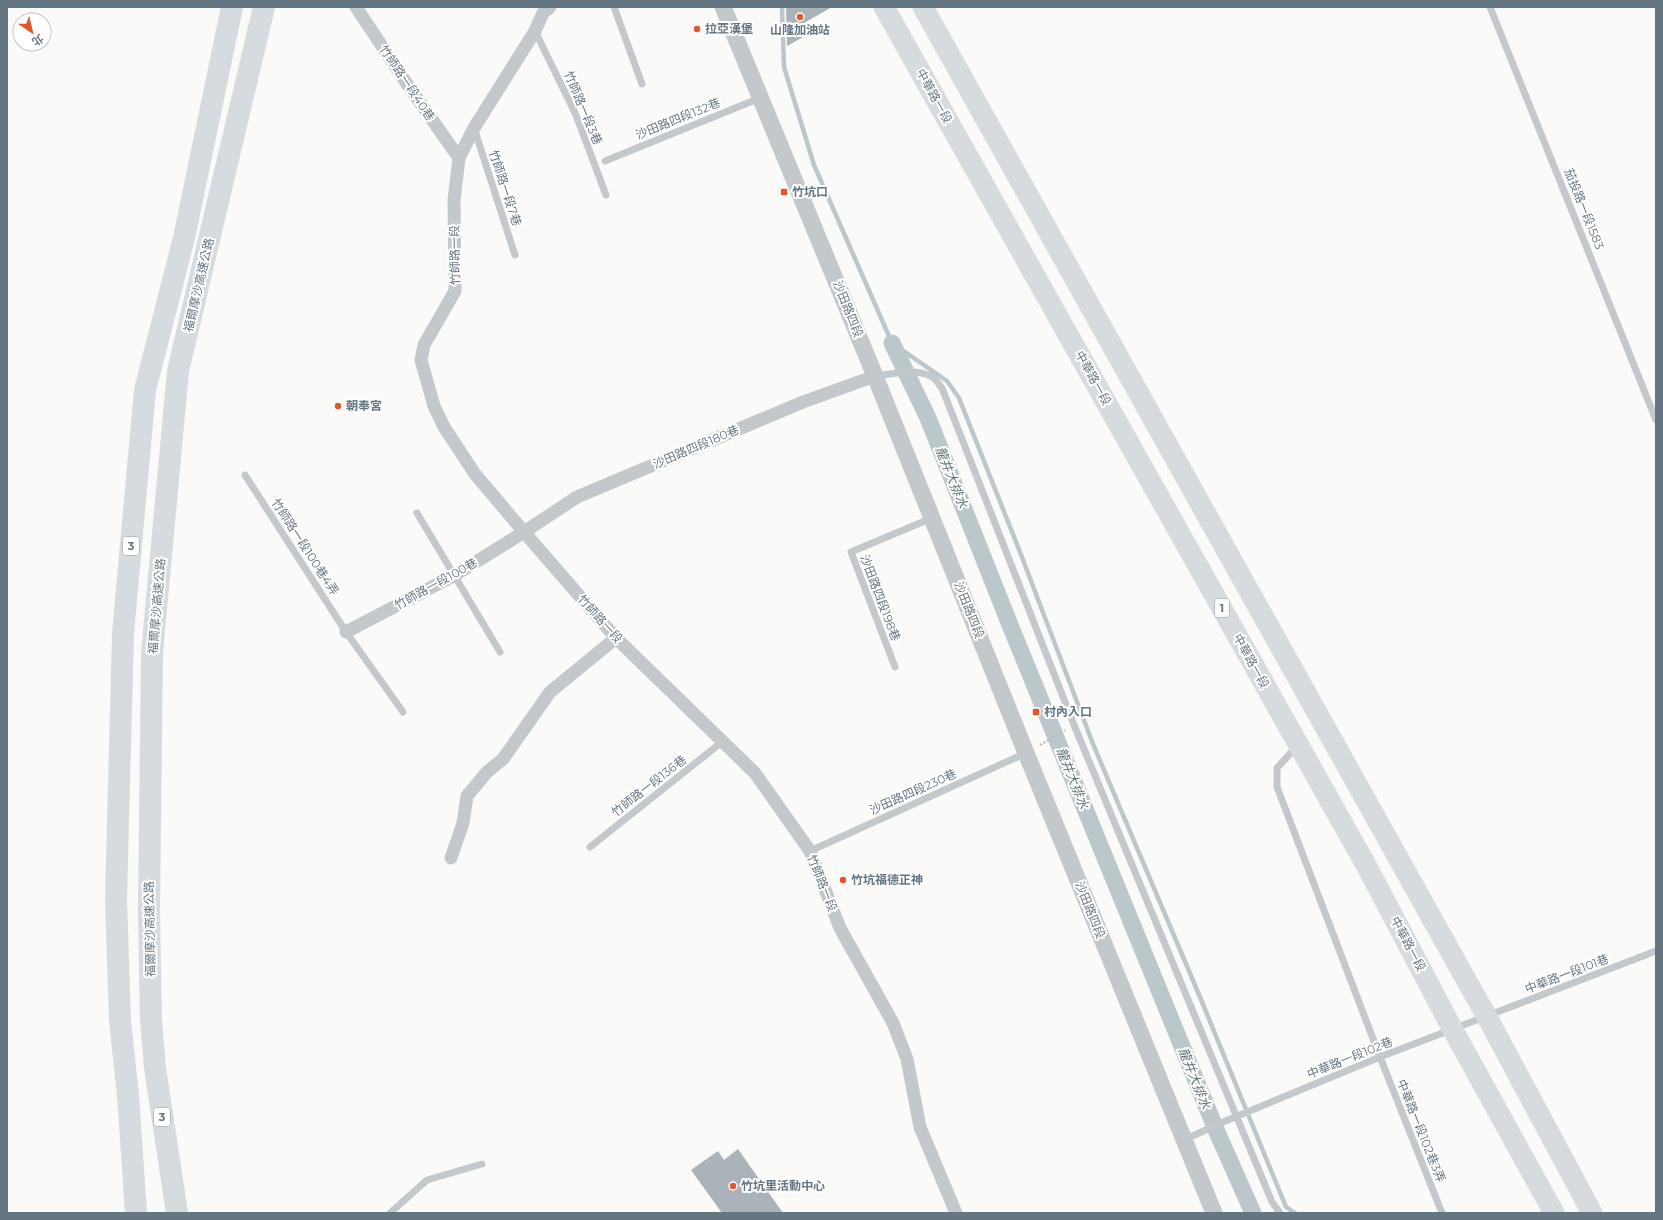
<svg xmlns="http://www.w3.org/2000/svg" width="1663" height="1220" font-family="Montserrat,'Noto Sans TC',sans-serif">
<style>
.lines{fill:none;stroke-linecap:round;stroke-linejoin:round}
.stream{stroke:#bbc7cb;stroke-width:4.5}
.canal{stroke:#bbc7cb;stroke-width:17}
.building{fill:#aab3b9}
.path{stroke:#bbbfc2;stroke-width:2.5;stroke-dasharray:2 2;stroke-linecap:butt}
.service{stroke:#c3c8cc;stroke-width:7}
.minor{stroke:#c3c8cc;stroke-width:13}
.tertiary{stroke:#c3c8cc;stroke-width:17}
.primary{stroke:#d6dbdf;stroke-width:21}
.motorway{stroke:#d6dbdf;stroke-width:22}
.poi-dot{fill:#e4572e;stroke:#fff;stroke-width:1.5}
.labels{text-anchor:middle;stroke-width:4;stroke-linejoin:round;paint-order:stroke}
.shield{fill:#fff;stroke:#939fa8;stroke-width:1}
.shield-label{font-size:11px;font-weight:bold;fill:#657683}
.poi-label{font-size:12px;font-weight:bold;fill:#657683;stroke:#fff;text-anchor:start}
.street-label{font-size:12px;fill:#657683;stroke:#fff}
.water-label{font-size:13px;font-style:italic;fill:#60757c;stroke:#fff}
</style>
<rect width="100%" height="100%" fill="#fafaf8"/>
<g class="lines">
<path class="stream" d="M782,7L784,67L814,165L892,343L947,381L959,398L1020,552L1093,744L1200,997L1286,1207L1295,1213"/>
<path class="canal" d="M892,343L928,418L1010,625L1217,1132L1253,1213"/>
</g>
<g class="building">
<path d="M786,7H832L797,27L803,37L787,46Z"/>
<path d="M738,1149L783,1213H722L691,1170L718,1151L724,1160Z"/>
</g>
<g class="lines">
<path class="path" d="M1040,745L1065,730"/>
<g class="service">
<path d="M614,7L642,84"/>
<path d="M1490,7L1656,420"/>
<path d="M535,31L576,115L606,195"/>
<path d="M474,128L515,255"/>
<path d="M605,161L760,98"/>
<path d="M875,376C893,374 918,367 934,378C937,381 939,385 942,388L1074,725L1272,1202L1280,1213"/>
<path d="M245,475L346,632L403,712"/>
<path d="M417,513L500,652"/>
<path d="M895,667L851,552L932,518"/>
<path d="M1297,746L1277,768V787L1380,1057L1442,1213"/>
<path d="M590,847L722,742"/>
<path d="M810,851L1026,753"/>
<path d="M1184,1140L1223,1122L1380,1057L1656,951"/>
<path d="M390,1213L427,1180L482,1164"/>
</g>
<g class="minor">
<path d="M356,7L407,84L459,158"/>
<path d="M550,7L543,13L535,31L474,128L459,158L454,200L455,291L424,345L421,360L434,406L444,427L475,474L524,532L616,638L755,773L810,851L840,928L893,1023L907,1059L920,1127L956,1213"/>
<path d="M346,632L455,575L524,532L577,497L803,402L875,376"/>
<path d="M451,858L463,823L467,796L487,772L503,759L550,692L616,638"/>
</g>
<path class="tertiary" d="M723,7L875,376L1026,753L1214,1213"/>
<g class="primary">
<path d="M884,7L1366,865L1453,1030L1554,1213"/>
<path d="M923,7L1487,1017L1592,1213"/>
</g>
<g class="motorway">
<path d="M136,1213L128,1095L120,1021L116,899L123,633L145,390L184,238L232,7"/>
<path d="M177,1213L155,1068L151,1021L149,912L152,653L178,371L264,7"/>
</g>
</g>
<g class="poi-dot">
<circle cx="800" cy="17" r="4"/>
<circle cx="697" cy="29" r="4"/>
<rect x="780" y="188" width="8" height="8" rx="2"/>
<circle cx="338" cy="406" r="4"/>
<rect x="1032" y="708" width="8" height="8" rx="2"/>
<circle cx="843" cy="880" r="4"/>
<circle cx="733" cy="1186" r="4"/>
</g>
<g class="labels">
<g class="shield">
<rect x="123" y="537" width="16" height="18" rx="3"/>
<rect x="1215" y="599" width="14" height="18" rx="3"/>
<rect x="154" y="1108" width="16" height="18" rx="3"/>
</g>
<g class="shield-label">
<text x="131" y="550">3</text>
<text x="1222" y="612">1</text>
<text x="162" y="1121">3</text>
</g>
<g class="poi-label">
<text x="705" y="33">拉亞漢堡</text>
<text x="800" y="34" text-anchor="middle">山隆加油站</text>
<text x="792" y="196">竹坑口</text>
<text x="346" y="410">朝奉宮</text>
<text x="1044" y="716">村內入口</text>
<text x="851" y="884">竹坑福德正神</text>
<text x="741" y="1190">竹坑里活動中心</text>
</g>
<g class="street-label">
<text transform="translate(407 83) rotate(56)" y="4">竹師路一段40巷</text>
<text transform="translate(934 96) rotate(61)" y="4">中華路一段</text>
<text transform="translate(583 108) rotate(67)" y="4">竹師路一段3巷</text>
<text transform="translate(678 119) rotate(-22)" y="4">沙田路四段132巷</text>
<text transform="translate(505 188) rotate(72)" y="4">竹師路一段7巷</text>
<text transform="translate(1584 209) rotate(68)" y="4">茄投路一段1583</text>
<text transform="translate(455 255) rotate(-91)" y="4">竹師路一段</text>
<text transform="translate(199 285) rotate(-77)" y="4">福爾摩沙高速公路</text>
<text transform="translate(848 309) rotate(68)" y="4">沙田路四段</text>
<text transform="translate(1093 378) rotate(61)" y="4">中華路一段</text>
<text transform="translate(696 447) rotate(-23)" y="4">沙田路四段180巷</text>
<text transform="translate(305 547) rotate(57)" y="4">竹師路一段100巷4弄</text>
<text transform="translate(436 584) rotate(-29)" y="4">竹師路一段100巷</text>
<text transform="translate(880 598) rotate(69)" y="4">沙田路四段198巷</text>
<text transform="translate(157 606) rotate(-85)" y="4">福爾摩沙高速公路</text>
<text transform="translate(969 610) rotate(68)" y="4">沙田路四段</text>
<text transform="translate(600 619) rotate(48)" y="4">竹師路一段</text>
<text transform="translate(1251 661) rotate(61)" y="4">中華路一段</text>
<text transform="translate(649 786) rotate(-38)" y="4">竹師路一段136巷</text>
<text transform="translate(913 792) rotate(-24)" y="4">沙田路四段230巷</text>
<text transform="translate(822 883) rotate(68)" y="4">竹師路一段</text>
<text transform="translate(1090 910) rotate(68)" y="4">沙田路四段</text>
<text transform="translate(150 929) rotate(-91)" y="4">福爾摩沙高速公路</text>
<text transform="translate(1408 944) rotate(62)" y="4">中華路一段</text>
<text transform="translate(1567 974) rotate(-21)" y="4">中華路一段101巷</text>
<text transform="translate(1350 1058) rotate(-22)" y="4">中華路一段102巷</text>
<text transform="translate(1421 1131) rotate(68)" y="4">中華路一段102巷3弄</text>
</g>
<g class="water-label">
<text transform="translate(952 477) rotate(68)" y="5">龍井大排水</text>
<text transform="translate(1073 778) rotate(68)" y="5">龍井大排水</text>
<text transform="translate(1195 1078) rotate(68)" y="5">龍井大排水</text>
</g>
</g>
<rect width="1663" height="1220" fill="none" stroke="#657683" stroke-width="16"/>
<g transform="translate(32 32) rotate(145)"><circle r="19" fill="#ffffff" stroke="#c1c8cd"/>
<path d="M0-3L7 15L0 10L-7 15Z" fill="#e4572e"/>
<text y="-6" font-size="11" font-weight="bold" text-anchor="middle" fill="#657683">北</text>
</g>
</svg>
